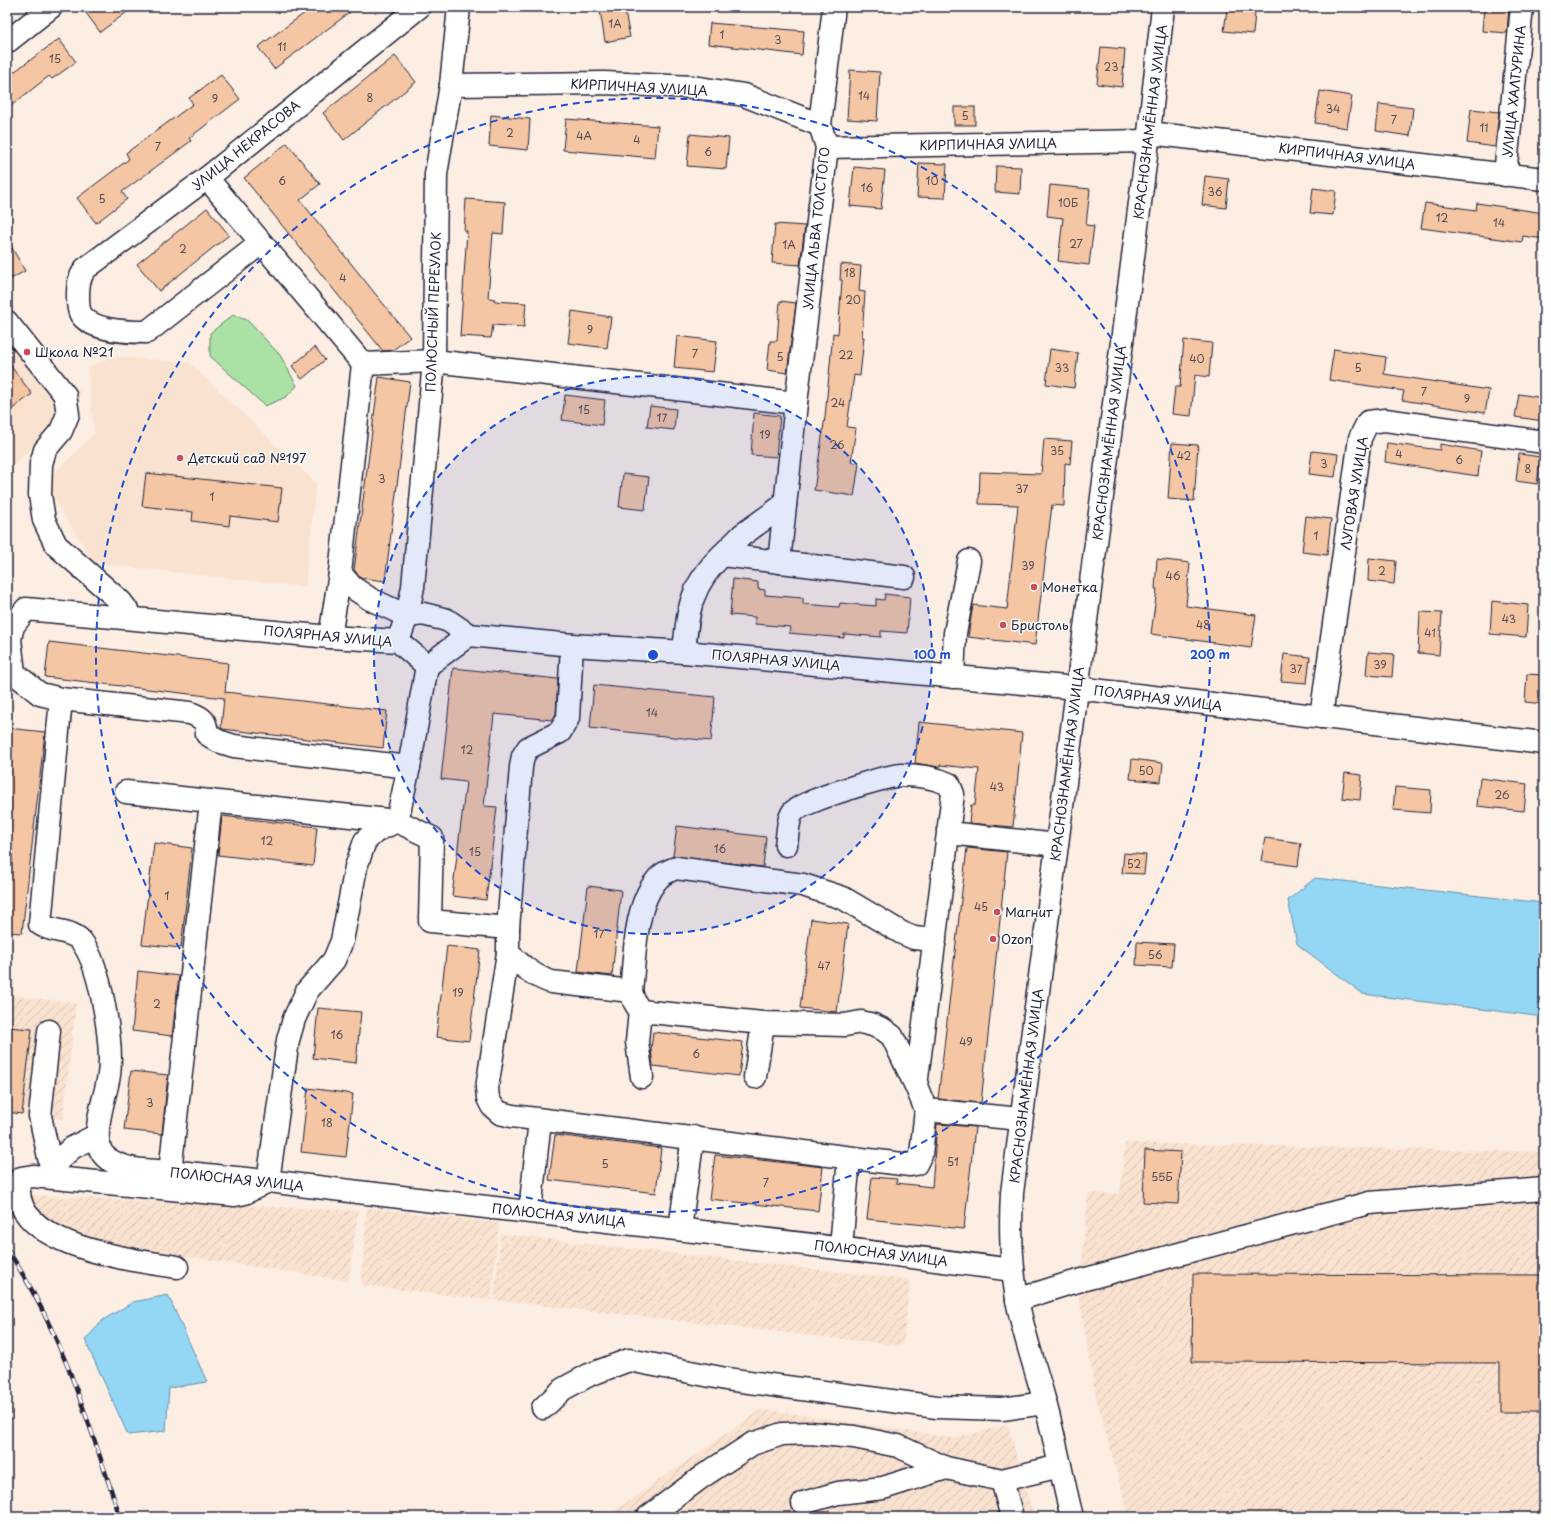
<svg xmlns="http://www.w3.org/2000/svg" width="1551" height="1524" font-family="'Playpen Sans',sans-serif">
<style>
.built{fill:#fae2d0}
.industrial{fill:url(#industrial-furrows)}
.park{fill:#aae2a6;stroke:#668270}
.water{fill:#93d7f4;stroke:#668faa}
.building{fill:#f4c6a3;stroke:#22223b}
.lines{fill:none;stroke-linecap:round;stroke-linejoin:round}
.minor-casing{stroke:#22223b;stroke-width:25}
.major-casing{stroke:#22223b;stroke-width:25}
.minor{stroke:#fff;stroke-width:22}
.major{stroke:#fff;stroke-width:22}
.rail-casing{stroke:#22223b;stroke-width:4.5}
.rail{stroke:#fff;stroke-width:3;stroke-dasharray:9;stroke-linecap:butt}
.ring{fill:none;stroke:#1d4ed8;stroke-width:2;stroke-dasharray:7 5}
.poi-dot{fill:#d1495b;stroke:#fff;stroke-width:1.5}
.labels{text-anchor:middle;stroke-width:3;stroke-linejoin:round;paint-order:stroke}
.number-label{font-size:11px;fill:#564b55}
.street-label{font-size:13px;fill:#22223b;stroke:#fff}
.poi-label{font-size:13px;fill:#22223b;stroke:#fff;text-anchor:start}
.centre{fill:#1d4ed8;stroke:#fff;stroke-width:2}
.ring-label{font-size:12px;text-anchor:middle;font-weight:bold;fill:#1d4ed8;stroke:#fff;stroke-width:3;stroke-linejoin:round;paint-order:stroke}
</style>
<defs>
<pattern id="industrial-furrows" width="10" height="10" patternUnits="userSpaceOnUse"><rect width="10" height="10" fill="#fae2d0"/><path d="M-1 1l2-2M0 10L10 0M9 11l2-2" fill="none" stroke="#d6c2b4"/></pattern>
</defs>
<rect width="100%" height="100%" fill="#fceee3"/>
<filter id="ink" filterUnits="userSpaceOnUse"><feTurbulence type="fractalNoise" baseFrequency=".025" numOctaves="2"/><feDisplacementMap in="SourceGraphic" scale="8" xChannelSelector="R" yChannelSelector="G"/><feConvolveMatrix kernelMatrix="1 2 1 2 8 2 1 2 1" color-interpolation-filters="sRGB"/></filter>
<g filter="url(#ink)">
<g class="built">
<path d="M7,302L82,395L7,472Z"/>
<path d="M113,356L190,363L316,483L305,587L94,563L44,483L94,434L87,368Z"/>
</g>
<g class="industrial">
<path d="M7,995L76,1003L63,1119L7,1112Z"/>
<path d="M1125,1143L1544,1152V1517H1129L1096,1397L1079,1297L1088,1193L1120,1194Z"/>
<path d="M24,1195L358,1211L349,1281L78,1240L22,1215Z"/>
<path d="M367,1208L499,1223L491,1300L361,1285Z"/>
<path d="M501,1234L910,1280L903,1346L494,1300Z"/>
<path d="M762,1409L954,1438L1008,1425L1034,1517H606Z"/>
</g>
<path class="park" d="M233,315L247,320L280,355L297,386L286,397L265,406L210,356V333Z"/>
<g class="water">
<path d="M1315,878L1544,903V1017L1363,994L1297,944L1288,900Z"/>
<path d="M168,1295L207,1382L169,1388L166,1431L128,1435L85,1340L103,1320L133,1302Z"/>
</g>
<g class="building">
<path d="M94,7H134L100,32L86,13Z"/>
<path d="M313,7H357L274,69L258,47Z"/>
<path d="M624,7L630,37L605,42L600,10Z"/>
<path d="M1484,7H1509L1507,33L1482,31Z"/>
<path d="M1227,9L1255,13L1253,34L1224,31Z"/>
<path d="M710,23L804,31L802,55L708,44Z"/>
<path d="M59,39L76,62L52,79L49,76L7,109V77Z"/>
<path d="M1101,47L1125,49L1122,87L1097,84Z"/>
<path d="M395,56L416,82L344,140L323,113Z"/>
<path d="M850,70L880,72L877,121L847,119Z"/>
<path d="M221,75L240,99L189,138L191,141L122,192L127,199L96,223L77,198L129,159L126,153L193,104L189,98Z"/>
<path d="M1320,91L1352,96L1347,128L1315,123Z"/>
<path d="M1379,104L1413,108L1410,136L1376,131Z"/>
<rect x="954" y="107" width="21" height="18"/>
<path d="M1471,109L1499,112L1495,147L1467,143Z"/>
<path d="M491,115L530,119L528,150L489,146Z"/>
<path d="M566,119L658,126L655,158L563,150Z"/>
<path d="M690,134L729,138L726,169L687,166Z"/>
<path d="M287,143L320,184L300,200L410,337L393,350L383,351L244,178Z"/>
<path d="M919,163L947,164L945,198L917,197Z"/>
<path d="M996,166L1021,167L1020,194L995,192Z"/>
<path d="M854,167L885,170L881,209L850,206Z"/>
<path d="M1205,176L1229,179L1226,208L1202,205Z"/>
<path d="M1050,185L1090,189L1086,225L1094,226L1089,265L1058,261L1063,218L1047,216Z"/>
<path d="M1313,188L1336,191L1333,215L1310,213Z"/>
<path d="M466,199L505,202L503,234L493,233L488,298L495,299L494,301L526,303L524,327L493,325L491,338L460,336L467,231H464Z"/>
<path d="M1425,203L1476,210L1477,203L1544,213V239L1523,236L1522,242L1421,228Z"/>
<path d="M207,208L229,235L159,291L137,264Z"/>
<path d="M775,224L805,226L800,265L772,263Z"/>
<path d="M7,239L25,271L7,281Z"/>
<path d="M841,264L861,266L859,291L865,292L862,337H864L860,376L854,375L847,427L856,428L851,462L859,464L854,496L814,490L825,417L833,333L838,334L842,280H840Z"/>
<path d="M780,301L796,303L787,373L767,370L770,341H777Z"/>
<path d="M572,311L611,317L607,348L568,343Z"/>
<path d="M677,336L717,341L713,372L674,368Z"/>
<path d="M1184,340L1212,343L1209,377L1195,375L1191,416L1172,414L1175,387H1180Z"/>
<path d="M315,347L325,360L302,379L292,366Z"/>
<path d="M1050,349L1078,353L1074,388L1046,384Z"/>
<path d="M1334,349L1386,357L1384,374L1489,390L1485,413L1402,400L1404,391L1329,380Z"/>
<path d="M7,361L32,394L7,413Z"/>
<path d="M379,377L410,382L385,581L361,578L354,570Z"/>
<path d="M1519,394L1544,398V421L1515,417Z"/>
<path d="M565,395L605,400L602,425L562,420Z"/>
<path d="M650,406L676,409L674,430L647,427Z"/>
<path d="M754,413L780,416L776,457L751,455Z"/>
<path d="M1044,439L1072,441L1070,464L1065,463L1064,506L1052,505L1035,645L968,637L973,605L1007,609L1018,505L979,504L980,472L1041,474Z"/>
<path d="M1172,443L1198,445L1194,501L1168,499Z"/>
<path d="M1387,443L1440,450V444L1481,451L1478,476L1385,462Z"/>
<path d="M1312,451L1338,454L1335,477L1309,474Z"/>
<path d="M1519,454L1541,457L1537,484L1516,481Z"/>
<path d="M146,473L282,488L278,522L230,516L229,526L192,521L193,512L142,506Z"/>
<path d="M623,474L649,477L645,510L619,507Z"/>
<path d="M1306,516L1331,519L1327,555L1302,552Z"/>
<path d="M1369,558L1396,561L1394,584L1368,581Z"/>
<path d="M1157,559L1190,563L1186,606L1256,615L1251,648L1151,634L1157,589H1155Z"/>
<path d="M733,579L758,582V589L765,590V595L803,598V604L839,607L840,603L876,606V599L884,600L885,594L910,597L907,633L881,631V637L844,634V638L789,633L790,627L755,624V617L730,615Z"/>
<path d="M1492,601L1528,605L1526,637L1490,634Z"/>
<path d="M1420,612L1442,613L1439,655L1418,653Z"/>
<path d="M49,642L228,663L225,692L387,711L383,748L223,729L221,728L224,698L45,677Z"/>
<path d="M1368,652L1394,654L1392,677L1366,675Z"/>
<path d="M1284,654L1310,657L1307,683L1281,681Z"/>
<path d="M453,668L558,679L556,714L552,720L494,714L484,806L497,807L486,900L452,896L466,782L441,779Z"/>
<path d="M1527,674L1544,675V704L1525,702Z"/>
<path d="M594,685L715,697L711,741L590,728Z"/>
<path d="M919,722L1022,733L1013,827L969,823L971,805H975L979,769L940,765L939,767L915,763Z"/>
<path d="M7,728L45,732L22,933L7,932Z"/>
<path d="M1132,759L1163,763L1161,782L1130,779Z"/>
<path d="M1345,773L1362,775L1360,800L1342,798Z"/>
<path d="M1480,778L1527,784L1524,811L1477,806Z"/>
<path d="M1395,787L1431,790L1430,813L1393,810Z"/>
<path d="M222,816L317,827L313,866L218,855Z"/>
<path d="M677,826L766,837L763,867L673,856Z"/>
<path d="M1265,838L1301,843L1298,866L1261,861Z"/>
<path d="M154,843L192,848L181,948L142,944Z"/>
<path d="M967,848L1007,852L981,1103L938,1099Z"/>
<path d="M1124,853L1146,855L1144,874L1122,873Z"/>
<path d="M588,886L621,890L612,976L578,972Z"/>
<path d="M811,919L848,924L837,1012L800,1008Z"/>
<path d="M1137,942L1174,944L1172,967L1136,965Z"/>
<path d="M447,946L480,950L469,1041L436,1037Z"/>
<path d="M138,971L179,976L172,1036L132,1031Z"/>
<path d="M318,1008L361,1012L356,1063L313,1058Z"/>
<path d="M7,1027L32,1029L22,1114L7,1112Z"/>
<path d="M653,1032L743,1042L739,1076L653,1066L651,1049Z"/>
<path d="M131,1071L168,1075L162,1134L124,1130Z"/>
<path d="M308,1088L353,1094L346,1157L301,1152Z"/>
<path d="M937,1124L975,1127L964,1229L867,1219L872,1177L897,1179L896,1183L932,1187Z"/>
<path d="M555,1135L661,1148L656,1193L549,1180Z"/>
<path d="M1145,1150L1181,1152L1178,1204L1143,1202Z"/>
<path d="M715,1155L823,1167L818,1211L709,1199Z"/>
<path d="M1193,1274L1544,1275V1412H1500V1363L1192,1362Z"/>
</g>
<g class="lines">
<g class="minor-casing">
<g id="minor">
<path d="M7,42L51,7"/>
<path d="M451,85L604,83L693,87L744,95L820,125"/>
<path d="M1149,133L1544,179"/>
<path d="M827,147L1148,141"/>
<path d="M1505,175L1522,7"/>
<path d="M207,178L363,364L340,573L330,637"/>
<path d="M261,243L147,332C129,332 94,331 82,316C78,311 78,302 78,295C78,285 79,278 85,269L207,178L419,7"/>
<path d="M7,322L65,395L68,414L61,431L45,450L41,464L40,495L44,520L56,545L121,602L127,610L129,618"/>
<path d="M363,364L434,361L796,403"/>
<path d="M722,555L742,535L785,504"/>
<path d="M779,562L796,403L827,147L820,125L834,7"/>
<path d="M340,573L352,587L370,599L407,616L423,614L447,620L469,635"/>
<path d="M398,641L407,616L413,587L434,361L436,174L451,85L459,7"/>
<path d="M572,645L568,718L560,732L528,748L523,756L521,767L508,928V953L487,1088L488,1098L492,1106L500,1113L512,1116L910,1165L916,1164L921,1154L926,1110L916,1086L953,794L949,784C934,777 918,775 902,775C888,775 800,802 793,812C787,821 788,835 786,845"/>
<path d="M684,652C688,610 690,586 722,555L904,577"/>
<path d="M953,677L955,633L969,561"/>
<path d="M61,699L40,924C52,933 72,929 82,942C101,967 113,1044 109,1075C106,1095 96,1118 98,1139C99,1148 101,1154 108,1159C129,1173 154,1170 178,1172C213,1176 249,1179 284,1183C527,1213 770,1238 1013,1270"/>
<path d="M1321,717L1360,438L1368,422L1385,420L1544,442"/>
<path d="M409,767L234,746L218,741L207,734C206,720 203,718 190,713L61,699L40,694L14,673L10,639L13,626L26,609L330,637L398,641L427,666L469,635L572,645L684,652L1077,688L1544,743"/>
<path d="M126,792L397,821L432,838L430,921L508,928"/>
<path d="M397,821L409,767L427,666"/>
<path d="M949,833L1057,845"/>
<path d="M508,953C521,965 533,976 551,982L631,991"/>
<path d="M640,1011L763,1023L845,1025L861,1022L873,1025L884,1030L892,1036L916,1086"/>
<path d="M49,1031L40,1116L53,1176"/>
<path d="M642,1077L637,1042L640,1011L634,1001L631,991C635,958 634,907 656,881C661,874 668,871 676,868L803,885L843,898L902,933L914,938L935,940"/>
<path d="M755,1077L763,1023"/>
<path d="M926,1110L1021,1119"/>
<path d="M51,1167L72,1148L97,1135"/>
<path d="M170,1172L211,801"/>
<path d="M530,1211L540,1120"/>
<path d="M680,1228L693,1137"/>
<path d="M841,1247L849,1158"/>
<path d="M177,1267C140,1261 0,1246 21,1178L33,1176L235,1195L245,1193L268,1181L288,1040L294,1019L307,991L334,960L342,941L356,867L365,841L376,831L397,821"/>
<path d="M1017,1300L1067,1284L1369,1203L1544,1189"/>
<path d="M543,1408L563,1389L589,1375L629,1360L726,1379L937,1407L1002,1409L1045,1403"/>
<path d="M1002,1480L1012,1517"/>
<path d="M803,1503L838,1493L883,1488L946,1468"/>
<path d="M648,1517L703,1476L752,1444L782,1434L810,1433L854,1437L898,1446L946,1468L1002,1480L1060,1466"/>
</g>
</g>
<g class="major-casing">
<path id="major" d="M1072,1517C1062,1478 1055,1438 1044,1399C1035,1366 1023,1333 1017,1299C1011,1264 1010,1229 1012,1193L1149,133L1163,7"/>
</g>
<use href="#minor" class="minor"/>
<use href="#major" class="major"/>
<g class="rail-casing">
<path id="rail" d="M7,1249C62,1331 89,1424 120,1517"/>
</g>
<use href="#rail" class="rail"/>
</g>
</g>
<circle cx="653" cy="655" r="279" fill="#1d4ed8" fill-opacity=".12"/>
<g class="ring">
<circle cx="653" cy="655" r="279"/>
<circle cx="653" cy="655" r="557"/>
</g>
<g class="poi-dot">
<circle cx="27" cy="352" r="4"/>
<circle cx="180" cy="458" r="4"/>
<circle cx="1034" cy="587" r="4"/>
<circle cx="1003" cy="625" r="4"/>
<circle cx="997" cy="912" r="4"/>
<circle cx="993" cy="939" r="4"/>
</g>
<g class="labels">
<g class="number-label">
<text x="615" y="28">1А</text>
<text x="722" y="39">1</text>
<text x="778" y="44">3</text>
<text x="282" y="51">11</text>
<text x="55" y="63">15</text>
<text x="1111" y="71">23</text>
<text x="864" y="100">14</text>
<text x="370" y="102">8</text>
<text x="215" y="103">9</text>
<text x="1333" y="113">34</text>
<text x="965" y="120">5</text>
<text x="1394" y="124">7</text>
<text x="1484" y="132">11</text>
<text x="510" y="137">2</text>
<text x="584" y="140">4А</text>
<text x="637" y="144">4</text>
<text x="158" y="151">7</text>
<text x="708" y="156">6</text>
<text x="282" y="185">6</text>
<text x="932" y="185">10</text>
<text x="867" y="192">16</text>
<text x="1215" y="196">36</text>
<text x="102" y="203">5</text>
<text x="1068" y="207">10Б</text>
<text x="1442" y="222">12</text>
<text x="1499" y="227">14</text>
<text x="1076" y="248">27</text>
<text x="789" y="249">1А</text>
<text x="183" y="253">2</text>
<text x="850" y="277">18</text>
<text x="343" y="282">4</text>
<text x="853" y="304">20</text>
<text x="590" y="334">9</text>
<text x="695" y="358">7</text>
<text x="846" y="359">22</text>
<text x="780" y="361">5</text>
<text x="1197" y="363">40</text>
<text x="1062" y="372">33</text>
<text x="1358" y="372">5</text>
<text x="1424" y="396">7</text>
<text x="1467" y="403">9</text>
<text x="838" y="407">24</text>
<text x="584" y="414">15</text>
<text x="662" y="422">17</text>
<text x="765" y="439">19</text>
<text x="837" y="449">26</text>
<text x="1057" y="455">35</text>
<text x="1399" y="458">4</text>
<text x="1184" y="460">42</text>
<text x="1459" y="464">6</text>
<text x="1324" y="468">3</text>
<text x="1528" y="473">8</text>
<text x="382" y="483">3</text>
<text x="1022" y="493">37</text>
<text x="212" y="501">1</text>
<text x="1316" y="540">1</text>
<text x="1028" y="570">39</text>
<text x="1382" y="575">2</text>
<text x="1173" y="580">46</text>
<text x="1509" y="623">43</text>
<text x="1203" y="629">48</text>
<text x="1430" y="637">41</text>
<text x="1380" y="669">39</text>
<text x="1296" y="673">37</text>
<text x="652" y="717">14</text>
<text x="467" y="754">12</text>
<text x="1146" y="775">50</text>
<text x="997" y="791">43</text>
<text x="1502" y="799">26</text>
<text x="267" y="845">12</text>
<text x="720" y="853">16</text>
<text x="475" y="856">15</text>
<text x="1134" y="868">52</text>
<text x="167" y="900">1</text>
<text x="981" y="911">45</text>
<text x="599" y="938">17</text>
<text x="1155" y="959">56</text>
<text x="824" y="970">47</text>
<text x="458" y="997">19</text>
<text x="157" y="1008">2</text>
<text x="337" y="1039">16</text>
<text x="966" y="1046">49</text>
<text x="696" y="1058">6</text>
<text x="150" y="1107">3</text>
<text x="327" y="1127">18</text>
<text x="953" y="1166">51</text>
<text x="605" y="1168">5</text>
<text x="1162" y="1181">55Б</text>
<text x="766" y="1187">7</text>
</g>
<g class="street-label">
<text transform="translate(639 87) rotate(3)" y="5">КИРПИЧНАЯ УЛИЦА</text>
<text transform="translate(1514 91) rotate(-84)" y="5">УЛИЦА ХАЛТУРИНА</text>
<text transform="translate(1150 122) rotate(-83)" y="5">КРАСНОЗНАМЁННАЯ УЛИЦА</text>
<text transform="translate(988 144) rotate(-1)" y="5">КИРПИЧНАЯ УЛИЦА</text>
<text transform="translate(246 145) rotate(-39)" y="5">УЛИЦА НЕКРАСОВА</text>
<text transform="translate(1347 156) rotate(7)" y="5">КИРПИЧНАЯ УЛИЦА</text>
<text transform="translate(816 228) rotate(-84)" y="5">УЛИЦА ЛЬВА ТОЛСТОГО</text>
<text transform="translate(433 312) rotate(-88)" y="5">ПОЛЮСНЫЙ ПЕРЕУЛОК</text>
<text transform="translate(1109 443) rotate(-83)" y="5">КРАСНОЗНАМЁННАЯ УЛИЦА</text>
<text transform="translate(1354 493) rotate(-81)" y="5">ЛУГОВАЯ УЛИЦА</text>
<text transform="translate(328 636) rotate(5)" y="5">ПОЛЯРНАЯ УЛИЦА</text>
<text transform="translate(776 660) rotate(5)" y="5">ПОЛЯРНАЯ УЛИЦА</text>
<text transform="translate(1158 698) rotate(7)" y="5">ПОЛЯРНАЯ УЛИЦА</text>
<text transform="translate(1067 764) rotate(-83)" y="5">КРАСНОЗНАМЁННАЯ УЛИЦА</text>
<text transform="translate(1026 1086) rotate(-83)" y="5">КРАСНОЗНАМЁННАЯ УЛИЦА</text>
<text transform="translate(237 1179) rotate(6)" y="5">ПОЛЮСНАЯ УЛИЦА</text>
<text transform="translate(559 1215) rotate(6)" y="5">ПОЛЮСНАЯ УЛИЦА</text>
<text transform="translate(881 1253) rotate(7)" y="5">ПОЛЮСНАЯ УЛИЦА</text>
</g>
<g class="poi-label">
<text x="35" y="357">Школа №21</text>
<text x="188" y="463">Детский сад №197</text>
<text x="1042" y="592">Монетка</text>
<text x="1011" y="630">Бристоль</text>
<text x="1005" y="917">Магнит</text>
<text x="1001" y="944">Ozon</text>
</g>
</g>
<circle cx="653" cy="655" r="6" class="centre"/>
<g class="ring-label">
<text x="932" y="659">100 m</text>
<text x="1210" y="659">200 m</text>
</g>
<rect width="1551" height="1524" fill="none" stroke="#fff" stroke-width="24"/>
<rect x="12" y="12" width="1527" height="1500" fill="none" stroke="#22223b" stroke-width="1.5" filter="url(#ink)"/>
</svg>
